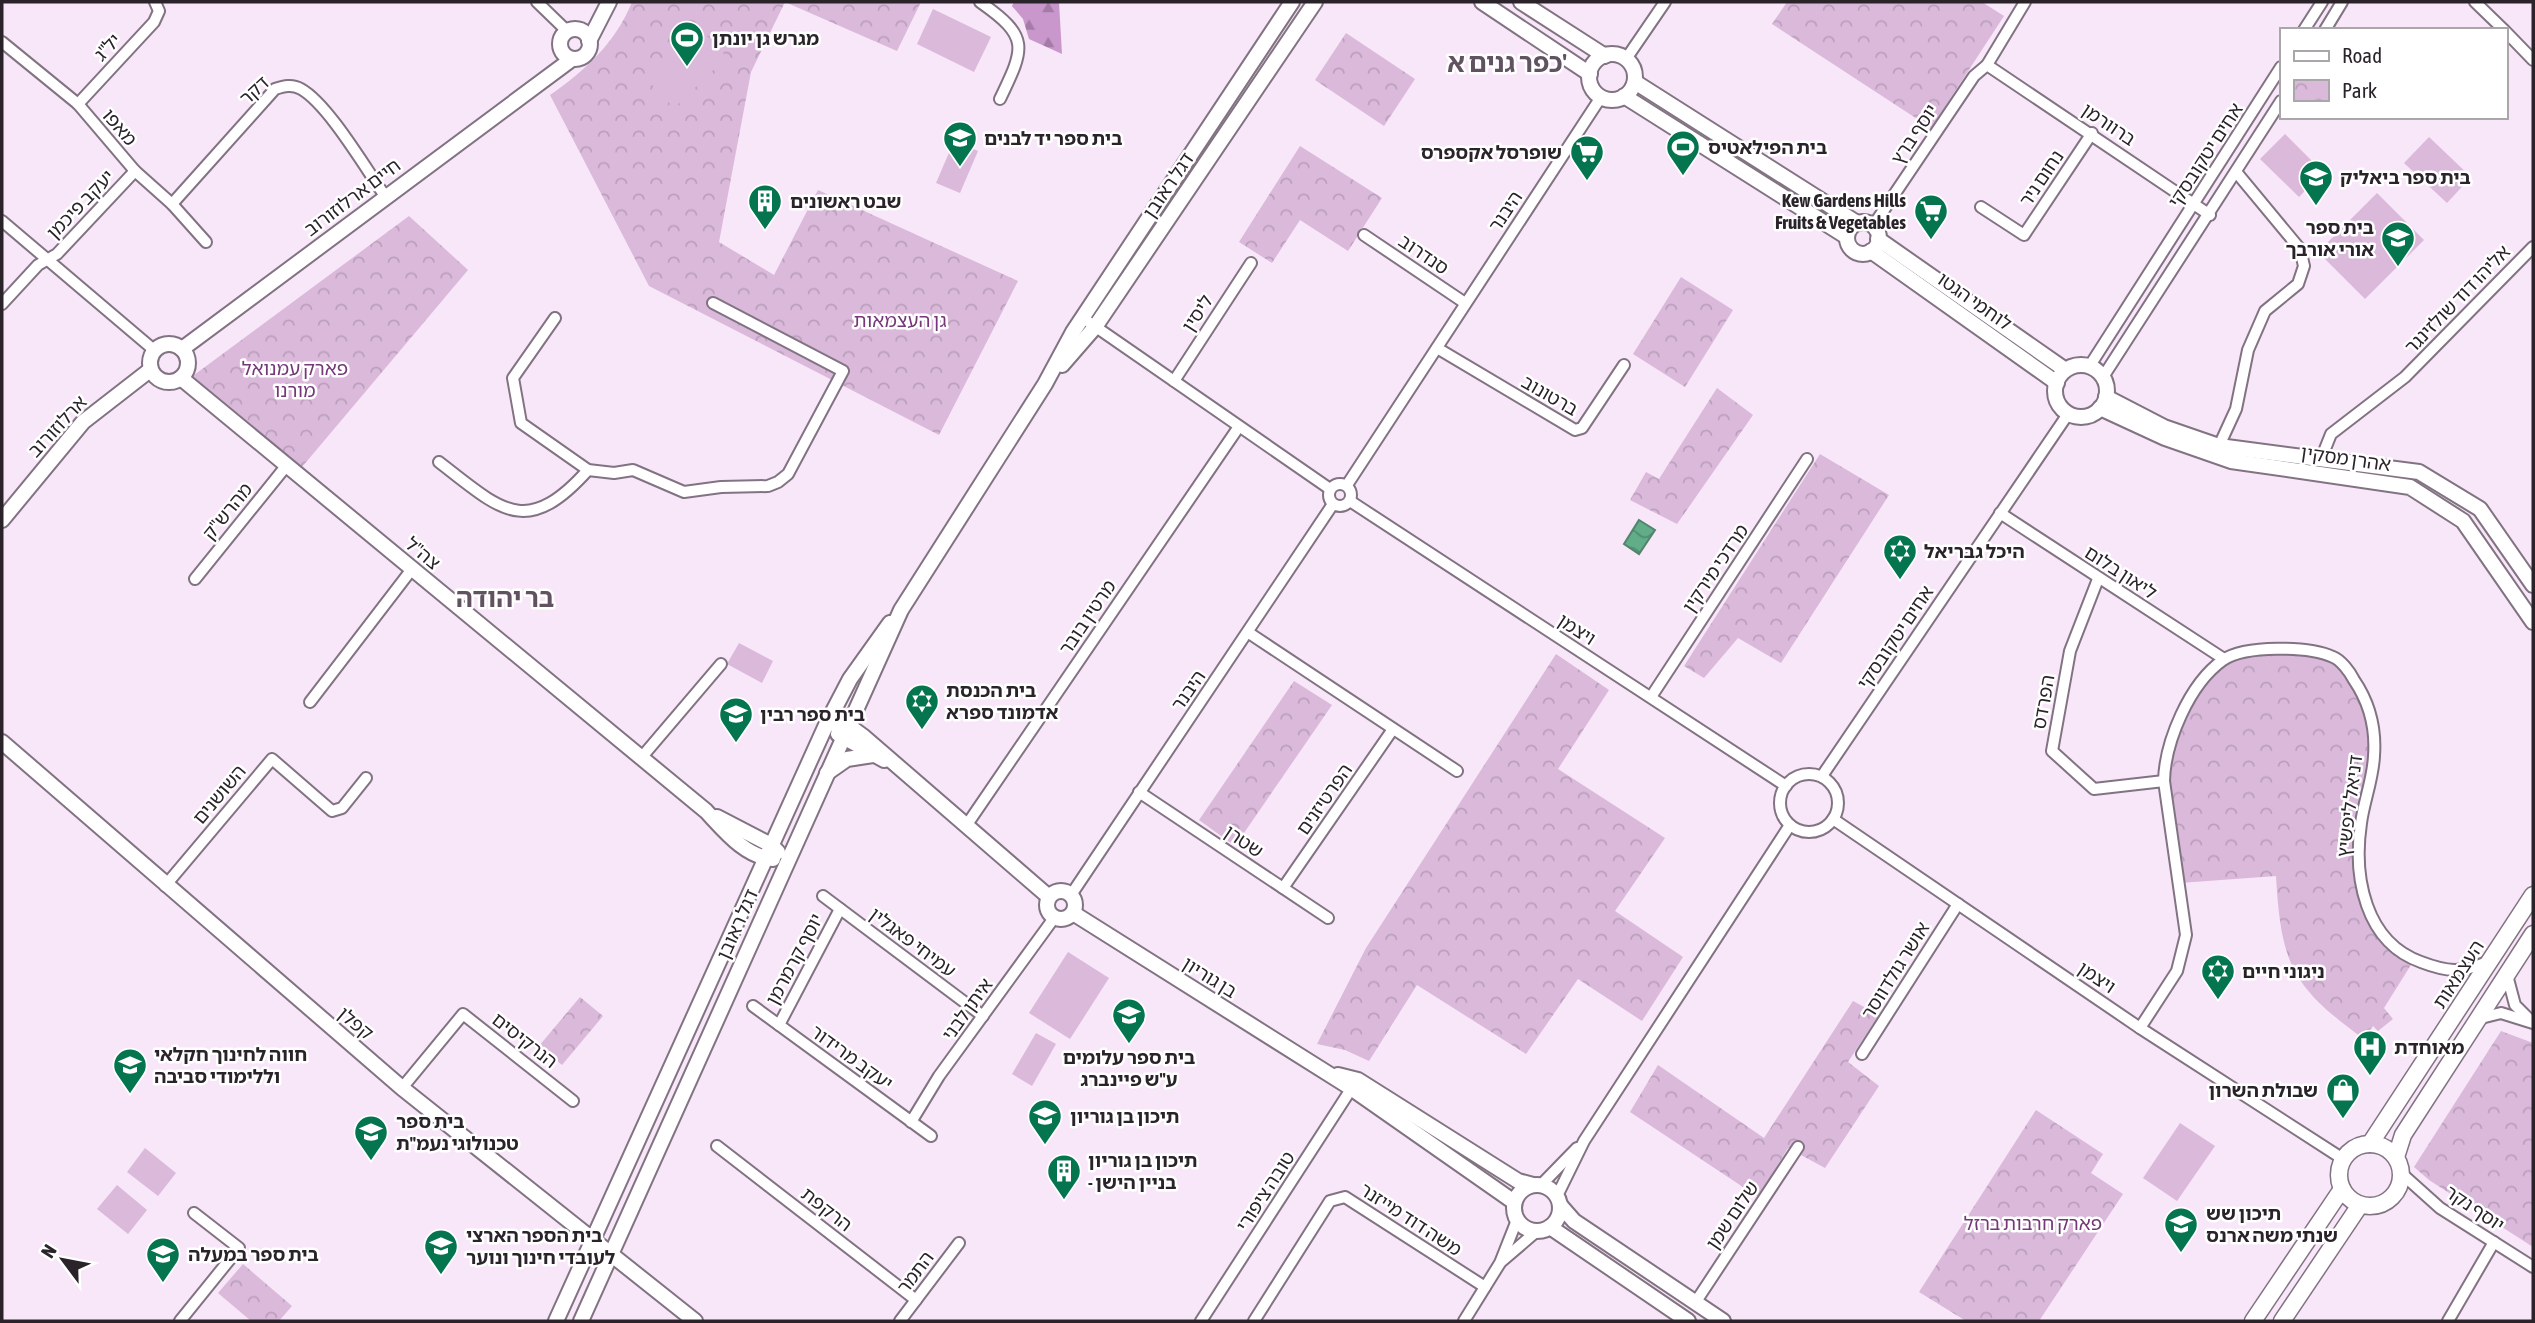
<svg xmlns="http://www.w3.org/2000/svg" width="2535" height="1323" font-family="'Asap Condensed','Noto Sans Hebrew',sans-serif">
<style>
.forest{fill:url(#forest-firs)}
.park{fill:url(#park-crowns)}
.pitch{fill:#dab9db}
.water{fill:url(#water-waves);stroke:#50846c;stroke-width:2}
.lines{fill:none;stroke-linecap:round;stroke-linejoin:round}
.minor-casing{stroke:#827382;stroke-width:14}
.tertiary-casing{stroke:#827382;stroke-width:18}
.secondary-casing{stroke:#827382;stroke-width:19}
.minor{stroke:#fff;stroke-width:10}
.tertiary{stroke:#fff;stroke-width:14}
.secondary{stroke:#fff;stroke-width:16}
.labels{text-anchor:middle;stroke-width:5;stroke-linejoin:round;paint-order:stroke}
.poi-label{font-size:19px;font-weight:bold;fill:#2a242a;stroke:#fff;text-anchor:start}
.street-label{font-size:19px;fill:#2a242a;stroke:#fff}
.park-label{font-size:19px;fill:#743778;stroke:#fff}
.district-label{font-size:26px;font-weight:bold;fill:#605260;stroke:#fff}
</style>
<defs>
<pattern id="forest-firs" width="22" height="20" patternUnits="userSpaceOnUse" patternTransform="scale(1.75)"><rect width="22" height="20" fill="#ca97cc"/><path d="M5 1l3.5 6h-7zM16 11l3.5 6h-7z" fill="#a47ba6"/></pattern>
<pattern id="park-crowns" width="20" height="18" patternUnits="userSpaceOnUse" patternTransform="scale(1.75)"><rect width="20" height="18" fill="#dab9db"/><path d="M2 6a3 3 0 1 1 6 0M12 15a3 3 0 1 1 6 0" fill="none" stroke="#bb9fbc"/></pattern>
<pattern id="water-waves" width="16" height="10" patternUnits="userSpaceOnUse" patternTransform="scale(1.75)"><rect width="16" height="10" fill="#61ad89"/><path d="M0 5q4-4 8 0t8 0" fill="none" stroke="#508d70"/></pattern>
</defs>
<rect width="100%" height="100%" fill="#f8e7f8"/>
<path class="forest" d="M1014,2H1059L1062,54L1029,39L1023,19L1012,6Z"/>
<g class="park">
<path d="M632,2H921L897,51L785,2L751,72L719,242L774,275L818,190L1018,281L939,435L649,286L550,95C585,71 616,42 632,2Z"/>
<path d="M1787,2H1982L2004,16L1931,128L1772,24Z"/>
<path d="M1346,33L1415,79L1384,126L1315,80Z"/>
<path d="M1300,146L1382,198L1348,251L1300,220L1272,263L1239,242Z"/>
<path d="M409,216L468,270L302,467L190,378Z"/>
<path d="M1681,277L1733,310L1685,387L1633,354Z"/>
<path d="M1717,388L1753,415L1677,524L1630,500L1646,472L1659,479Z"/>
<path d="M1820,454L1889,495L1781,663L1738,638L1704,678L1684,666Z"/>
<path d="M2272,649L2335,657L2372,720L2358,872L2384,937L2414,960L2384,1008L2393,1019L2378,1031L2373,1026L2364,1039C2292,987 2281,964 2276,876L2180,883L2164,759L2192,698L2224,659Z"/>
<path d="M1556,654L1609,690L1558,769L1665,838L1615,911L1683,957L1642,1021L1578,979L1526,1054L1417,985L1369,1061L1345,1050L1317,1044L1366,948Z"/>
<path d="M1294,681L1332,705L1235,846L1199,820Z"/>
<path d="M580,997L603,1016L562,1065L539,1046Z"/>
<path d="M1853,1001L1879,1015L1848,1062L1879,1086L1825,1168L1788,1148L1758,1197L1630,1112L1658,1065L1764,1138Z"/>
<path d="M2501,1031L2533,1043V1247L2429,1180L2414,1167Z"/>
<path d="M2036,1110L2103,1154L2091,1173L2123,1194L2039,1321H1966L1919,1292Z"/>
<path d="M243,1264L292,1306L279,1321H251L218,1293Z"/>
</g>
<g class="pitch">
<path d="M933,9L991,37L974,72L917,44Z"/>
<path d="M700,29L727,57L674,108L647,80Z"/>
<path d="M2285,134L2323,172L2299,197L2260,159Z"/>
<path d="M2429,137L2471,177L2447,203L2404,163Z"/>
<path d="M954,141L978,151L960,193L936,183Z"/>
<path d="M2377,193L2424,240L2365,299L2318,252Z"/>
<path d="M739,643L773,661L762,683L727,664Z"/>
<path d="M1068,952L1109,978L1070,1039L1029,1013Z"/>
<path d="M1036,1033L1056,1044L1032,1086L1012,1074Z"/>
<path d="M2180,1123L2215,1146L2177,1201L2143,1178Z"/>
<path d="M145,1148L176,1173L158,1196L127,1172Z"/>
<path d="M117,1185L147,1210L128,1234L97,1209Z"/>
</g>
<path class="water" d="M1639,520L1655,530L1639,554L1624,544Z"/>
<g class="lines">
<g class="minor-casing">
<g id="minor">
<path d="M537,2L567,31"/>
<path d="M980,2C1030,37 1025,47 1000,99"/>
<path d="M2475,2L2504,30"/>
<path d="M2304,30L2322,2"/>
<path d="M2325,30L2342,2"/>
<path d="M2505,31L2533,60"/>
<path d="M2,42L78,104L135,171L172,204L206,242"/>
<path d="M1626,59L1665,2"/>
<path d="M1987,65L2210,215"/>
<path d="M78,104L154,22L159,11L155,2"/>
<path d="M172,204L275,89C284,86 292,84 301,89C328,104 366,169 385,196"/>
<path d="M1981,207L2024,235L2092,133"/>
<path d="M2,221L154,350"/>
<path d="M1873,226L1974,76L1987,65L2025,2"/>
<path d="M1364,235L1465,303"/>
<path d="M2,304L38,265L57,254L135,171"/>
<path d="M555,318L513,378L521,423L588,470L614,473L633,470L684,492L721,487L768,486L778,482L788,474L843,371L713,303"/>
<path d="M1083,318L1330,489"/>
<path d="M1437,348L1575,430L1582,428L1624,365"/>
<path d="M2089,367L2281,67"/>
<path d="M2103,377L2281,101"/>
<path d="M1174,381L1251,263"/>
<path d="M2219,446L2236,409L2248,350L2265,311L2298,284L2304,266L2300,249L2237,173"/>
<path d="M2321,459L2331,434L2405,377L2533,247"/>
<path d="M439,462C501,510 526,539 588,470"/>
<circle cx="1340" cy="495" r="11"/>
<path d="M1347,485L1601,97"/>
<path d="M1350,501L1786,786"/>
<path d="M2000,513L2224,659"/>
<path d="M195,579L287,465"/>
<path d="M2098,579L2070,651L2052,751L2094,789L2164,781"/>
<path d="M1249,633L1457,771"/>
<path d="M1651,697L1807,459"/>
<path d="M310,702L412,569"/>
<path d="M641,758L721,664"/>
<circle cx="1809" cy="803" r="29"/>
<path d="M1822,776L2068,414"/>
<path d="M1139,792L1328,918"/>
<path d="M1833,819L2140,1028L2343,1159"/>
<path d="M966,826L1238,428"/>
<path d="M165,886L272,759L332,811L342,808L366,778"/>
<path d="M1283,888L1393,729"/>
<path d="M1071,895L1333,504"/>
<path d="M823,896L983,1016"/>
<path d="M2507,975L2515,1005L2528,1018"/>
<path d="M753,1006L931,1136"/>
<path d="M2481,1018L2501,1013L2533,1023"/>
<path d="M779,1025L840,909"/>
<path d="M2140,1028L2177,971L2186,935L2164,781C2165,742 2189,684 2223,660C2245,645 2309,646 2333,657C2341,660 2350,672 2354,680C2369,702 2376,729 2374,756C2373,779 2364,801 2361,823C2353,877 2365,942 2421,962C2447,972 2462,973 2487,962"/>
<path d="M1862,1054L1958,904"/>
<path d="M402,1088L463,1014L573,1101"/>
<path d="M911,1122L939,1076L1054,918"/>
<path d="M717,1146L916,1300"/>
<path d="M2401,1173L2440,1208L2533,1267"/>
<path d="M1541,1185L1577,1148"/>
<path d="M1557,1196L1584,1141L1790,825"/>
<path d="M1502,1261L1537,1231"/>
<path d="M1695,1303L1798,1147"/>
<path d="M180,1321L239,1248L194,1213"/>
<path d="M900,1321L959,1243"/>
<path d="M1201,1321L1355,1083"/>
<path d="M1254,1321L1330,1201L1345,1197L1485,1287"/>
<path d="M1464,1321L1500,1263L1517,1220"/>
<path d="M2448,1321L2494,1242"/>
</g>
</g>
<g class="tertiary-casing">
<g id="tertiary">
<path d="M1482,2L1590,74"/>
<path d="M1521,2L1605,56"/>
<circle cx="575" cy="44" r="15"/>
<path d="M589,41L609,2"/>
<circle cx="1612" cy="77" r="23"/>
<path d="M1635,82L1857,223"/>
<path d="M1624,96L1847,237"/>
<circle cx="1863" cy="238" r="16"/>
<path d="M1878,239L2064,369"/>
<path d="M1871,251L2057,383"/>
<circle cx="169" cy="363" r="19"/>
<path d="M182,349L572,59"/>
<path d="M1062,365L1095,327L1315,2"/>
<circle cx="2081" cy="391" r="26"/>
<path d="M181,378L706,811C724,830 745,857 773,859"/>
<path d="M2106,397L2164,427L2219,446L2419,472L2480,509L2533,585"/>
<path d="M2100,408L2165,438L2231,461L2410,487L2463,521L2533,622"/>
<path d="M2,520L83,422L150,370"/>
<path d="M827,723L849,726L864,737L1049,897"/>
<path d="M838,734L884,760"/>
<path d="M2,742L402,1088L695,1321"/>
<path d="M827,773L847,759L873,755"/>
<path d="M717,817L771,845L778,852"/>
<circle cx="1061" cy="905" r="14"/>
<path d="M1073,913L1351,1088L1514,1202"/>
<path d="M1338,1075L1358,1080L1518,1181L1533,1185"/>
<circle cx="1537" cy="1208" r="23"/>
<path d="M1560,1205L1574,1221L1723,1321"/>
<path d="M1550,1227L1688,1321"/>
<path d="M556,1321L827,723L850,679L890,623"/>
<path d="M581,1321L901,610L1045,384L1073,332L1292,2"/>
</g>
</g>
<g class="secondary-casing">
<g id="secondary">
<circle cx="2370" cy="1175" r="31"/>
<path d="M2370,1144L2533,895"/>
<path d="M2396,1157L2403,1135L2533,934"/>
<path d="M2253,1321L2342,1189"/>
<path d="M2282,1321L2360,1205"/>
</g>
</g>
<use href="#minor" class="minor"/>
<use href="#tertiary" class="tertiary"/>
<use href="#secondary" class="secondary"/>
</g>
<defs>
<g id="stadium-pin" transform="scale(1.75)"><path d="M0 17L-7.5 6A9.5 9.5 0 1 1 7.5 6Z" fill="#04754f" stroke="#fff"/><path d="M0-5a6.5 5 0 1 0 0 10a6.5 5 0 1 0 0-10ZM-3.5-1.8h7v3.6h-7Z" fill="#fff"/></g>
<g id="school-pin" transform="scale(1.75)"><path d="M0 17L-7.5 6A9.5 9.5 0 1 1 7.5 6Z" fill="#04754f" stroke="#fff"/><path d="M0-5L7-2L0 1L-7-2ZM-4 1L0 2.5L4 1V4Q0 6-4 4Z" fill="#fff"/></g>
<g id="supermarket-pin" transform="scale(1.75)"><path d="M0 17L-7.5 6A9.5 9.5 0 1 1 7.5 6Z" fill="#04754f" stroke="#fff"/><path d="M-6-5.5h2.5l.6 2H6L4.5 2H-2.5L-4.4-4H-6ZM-1.5 3.2a1.3 1.3 0 1 0 .1 0ZM3 3.2a1.3 1.3 0 1 0 .1 0Z" fill="#fff"/></g>
<g id="building-pin" transform="scale(1.75)"><path d="M0 17L-7.5 6A9.5 9.5 0 1 1 7.5 6Z" fill="#04754f" stroke="#fff"/><path d="M-4-6H4V6H1V3H-1V6H-4ZM-2.5-4.3h1.7v1.8h-1.7ZM.8-4.3h1.7v1.8H.8ZM-2.5-1h1.7V.8h-1.7ZM.8-1h1.7V.8H.8Z" fill="#fff"/></g>
<g id="synagogue-pin" transform="scale(1.75)"><path d="M0 17L-7.5 6A9.5 9.5 0 1 1 7.5 6Z" fill="#04754f" stroke="#fff"/><path d="M0-6.5L5.6 3.2H-5.6ZM0 6.5L5.6-3.2H-5.6Z" fill="#fff"/></g>
<g id="hospital-pin" transform="scale(1.75)"><path d="M0 17L-7.5 6A9.5 9.5 0 1 1 7.5 6Z" fill="#04754f" stroke="#fff"/><path d="M-5-5h3v3.5h4V-5h3V5h-3V1.5h-4V5h-3Z" fill="#fff"/></g>
<g id="shop-pin" transform="scale(1.75)"><path d="M0 17L-7.5 6A9.5 9.5 0 1 1 7.5 6Z" fill="#04754f" stroke="#fff"/><path d="M-5-2.5h2.3a2.7 3.5 0 0 1 5.4 0H5L5.5 6h-11ZM-1.5-2.5h3a1.5 2.3 0 0 0-3 0Z" fill="#fff"/></g>
</defs>
<g fill-rule="evenodd">
<use href="#stadium-pin" x="687" y="38"/>
<use href="#school-pin" x="960" y="138"/>
<use href="#stadium-pin" x="1683" y="147"/>
<use href="#supermarket-pin" x="1587" y="152"/>
<use href="#school-pin" x="2316" y="177"/>
<use href="#building-pin" x="765" y="201"/>
<use href="#supermarket-pin" x="1931" y="211"/>
<use href="#school-pin" x="2398" y="238"/>
<use href="#synagogue-pin" x="1900" y="551"/>
<use href="#synagogue-pin" x="922" y="701"/>
<use href="#school-pin" x="736" y="714"/>
<use href="#synagogue-pin" x="2218" y="971"/>
<use href="#school-pin" x="1129" y="1015"/>
<use href="#hospital-pin" x="2370" y="1047"/>
<use href="#school-pin" x="130" y="1065"/>
<use href="#shop-pin" x="2343" y="1090"/>
<use href="#school-pin" x="1045" y="1116"/>
<use href="#school-pin" x="371" y="1132"/>
<use href="#building-pin" x="1064" y="1171"/>
<use href="#school-pin" x="2181" y="1224"/>
<use href="#school-pin" x="441" y="1246"/>
<use href="#school-pin" x="163" y="1254"/>
</g>
<g class="labels">
<g class="poi-label">
<text x="712" y="45">מגרש גן יונתן</text>
<text x="984" y="145">בית ספר יד לבנים</text>
<text x="1708" y="154">בית הפילאטיס</text>
<text x="1562" y="159" text-anchor="end">שופרסל אקספרס</text>
<text x="2340" y="184">בית ספר ביאליק</text>
<text x="1906" y="207" text-anchor="end">Kew Gardens Hills<tspan x="1906" dy="22">Fruits &amp; Vegetables</tspan></text>
<text x="790" y="208">שבט ראשונים</text>
<text x="2374" y="234" text-anchor="end">בית ספר<tspan x="2374" dy="22">אורי אורבך</tspan></text>
<text x="1924" y="558">היכל גבריאל</text>
<text x="946" y="697">בית הכנסת<tspan x="946" dy="22">אדמונד ספרא</tspan></text>
<text x="760" y="721">בית ספר רבין</text>
<text x="2242" y="978">ניגוני חיים</text>
<text x="2394" y="1054">מאוחדת</text>
<text x="154" y="1061">חווה לחינוך חקלאי<tspan x="154" dy="22">וללימודי סביבה</tspan></text>
<text x="1129" y="1064" text-anchor="middle">בית ספר עלומים<tspan x="1129" dy="22">ע"ש פיינברג</tspan></text>
<text x="2318" y="1097" text-anchor="end">שבולת השרון</text>
<text x="1070" y="1123">תיכון בן גוריון</text>
<text x="396" y="1128">בית ספר<tspan x="396" dy="22">טכנולוגי נעמ"ת</tspan></text>
<text x="1088" y="1167">תיכון בן גוריון<tspan x="1088" dy="22">- בניין הישן</tspan></text>
<text x="2206" y="1220">תיכון שש<tspan x="2206" dy="22">שנתי משה ארנס</tspan></text>
<text x="466" y="1242">בית הספר הארצי<tspan x="466" dy="22">לעובדי חינוך ונוער</tspan></text>
<text x="188" y="1261">בית ספר במעלה</text>
</g>
<g class="street-label">
<text transform="translate(107 47) rotate(-47)" y="7">יל"ג</text>
<text transform="translate(254 90) rotate(-43)" y="7">דקר</text>
<text transform="translate(2109 124) rotate(34)" y="7">ברוורמן</text>
<text transform="translate(120 127) rotate(49)" y="7">מאפו</text>
<text transform="translate(1914 134) rotate(-56)" y="7">יוסף ברץ</text>
<text transform="translate(2205 155) rotate(-57)" y="7">אחים יטקובסקי</text>
<text transform="translate(2041 178) rotate(-56)" y="7">נחום ניר</text>
<text transform="translate(1168 185) rotate(-56)" y="7">דגל ראובן</text>
<text transform="translate(352 197) rotate(-37)" y="7">חיים ארלוזורוב</text>
<text transform="translate(80 204) rotate(-46)" y="7">יעקב פיכמן</text>
<text transform="translate(1505 211) rotate(-56)" y="7">היבנר</text>
<text transform="translate(1424 254) rotate(34)" y="7">סנדרוב</text>
<text transform="translate(2457 299) rotate(-46)" y="7">אליהו דוד שולזינגר</text>
<text transform="translate(1975 301) rotate(35)" y="7">לוחמי הגטו</text>
<text transform="translate(1197 313) rotate(-57)" y="7">ליסין</text>
<text transform="translate(1550 395) rotate(30)" y="7">ברטונוב</text>
<text transform="translate(57 426) rotate(-47)" y="7">ארלוזורוב</text>
<text transform="translate(2346 458) rotate(8)" y="7">אהרן מסקין</text>
<text transform="translate(227 511) rotate(-51)" y="7">מהרש"ק</text>
<text transform="translate(423 553) rotate(40)" y="7">צה"ל</text>
<text transform="translate(1715 568) rotate(-56)" y="7">מרדכי מירקין</text>
<text transform="translate(2121 572) rotate(33)" y="7">ליאון בלום</text>
<text transform="translate(1087 617) rotate(-56)" y="7">מרטין בובר</text>
<text transform="translate(1577 629) rotate(33)" y="7">ויצמן</text>
<text transform="translate(1895 637) rotate(-56)" y="7">אחים יטקובסקי</text>
<text transform="translate(1188 690) rotate(-55)" y="7">היבנר</text>
<text transform="translate(2043 702) rotate(-80)" y="7">הפרדס</text>
<text transform="translate(219 794) rotate(-50)" y="7">השושנים</text>
<text transform="translate(1324 799) rotate(-55)" y="7">הפרטיזנים</text>
<text transform="translate(2349 806) rotate(-83)" y="7">דניאל ליפשיץ</text>
<text transform="translate(1244 841) rotate(34)" y="7">שטרן</text>
<text transform="translate(737 924) rotate(-66)" y="7">דגל ראובן</text>
<text transform="translate(913 942) rotate(37)" y="7">עמיחי פאגלין</text>
<text transform="translate(794 959) rotate(-62)" y="7">יוסף קרמרמן</text>
<text transform="translate(1895 970) rotate(-58)" y="7">אושר גולדווסר</text>
<text transform="translate(2458 974) rotate(-57)" y="7">העצמאות</text>
<text transform="translate(1210 977) rotate(32)" y="7">בן גוריון</text>
<text transform="translate(2097 977) rotate(34)" y="7">ויצמן</text>
<text transform="translate(967 1009) rotate(-54)" y="7">איתן לבני</text>
<text transform="translate(356 1023) rotate(40)" y="7">קפלן</text>
<text transform="translate(525 1040) rotate(38)" y="7">הנרקיסים</text>
<text transform="translate(852 1057) rotate(36)" y="7">יעקב מרידור</text>
<text transform="translate(1265 1191) rotate(-57)" y="7">טובה ציפורי</text>
<text transform="translate(2475 1208) rotate(34)" y="7">יוסף נקר</text>
<text transform="translate(827 1209) rotate(38)" y="7">הרקפת</text>
<text transform="translate(1732 1215) rotate(-56)" y="7">שלום שמן</text>
<text transform="translate(1411 1219) rotate(33)" y="7">משה דוד מייזנר</text>
<text transform="translate(915 1272) rotate(-53)" y="7">התמר</text>
</g>
<g class="park-label">
<text x="900" y="327">גן העצמאות</text>
<text x="295" y="375">פארק עמנואל<tspan x="295" dy="22">מורנו</tspan></text>
<text x="2033" y="1230">פארק חרבות ברזל</text>
</g>
<g class="district-label">
<text x="1507" y="72">כפר גנים א'</text>
<text x="505" y="607">בר יהודה</text>
</g>
</g>
<rect width="2535" height="1323" fill="none" stroke="#2a242a" stroke-width="7"/>
<rect x="2280" y="28" width="228" height="91" fill="#ffffff" stroke="#aaa7aa" stroke-width="2"/>
<rect x="2294" y="51" width="35" height="10" fill="#ffffff" stroke="#aaa7aa" stroke-width="2"/>
<text x="2342" y="63" font-size="21" fill="#2a242a">Road</text>
<rect x="2294" y="80" width="35" height="21" fill="url(#park-crowns)" stroke="#aaa7aa" stroke-width="2"/>
<text x="2342" y="98" font-size="21" fill="#2a242a">Park</text>
<g transform="translate(63 1260) rotate(302)" stroke="#ffffff" stroke-width="5" paint-order="stroke">
<path d="M0-5L12 26L0 18L-12 26Z" fill="#2a242a"/>
<text y="-10" font-size="19" font-weight="bold" text-anchor="middle" fill="#2a242a">N</text>
</g>
</svg>
